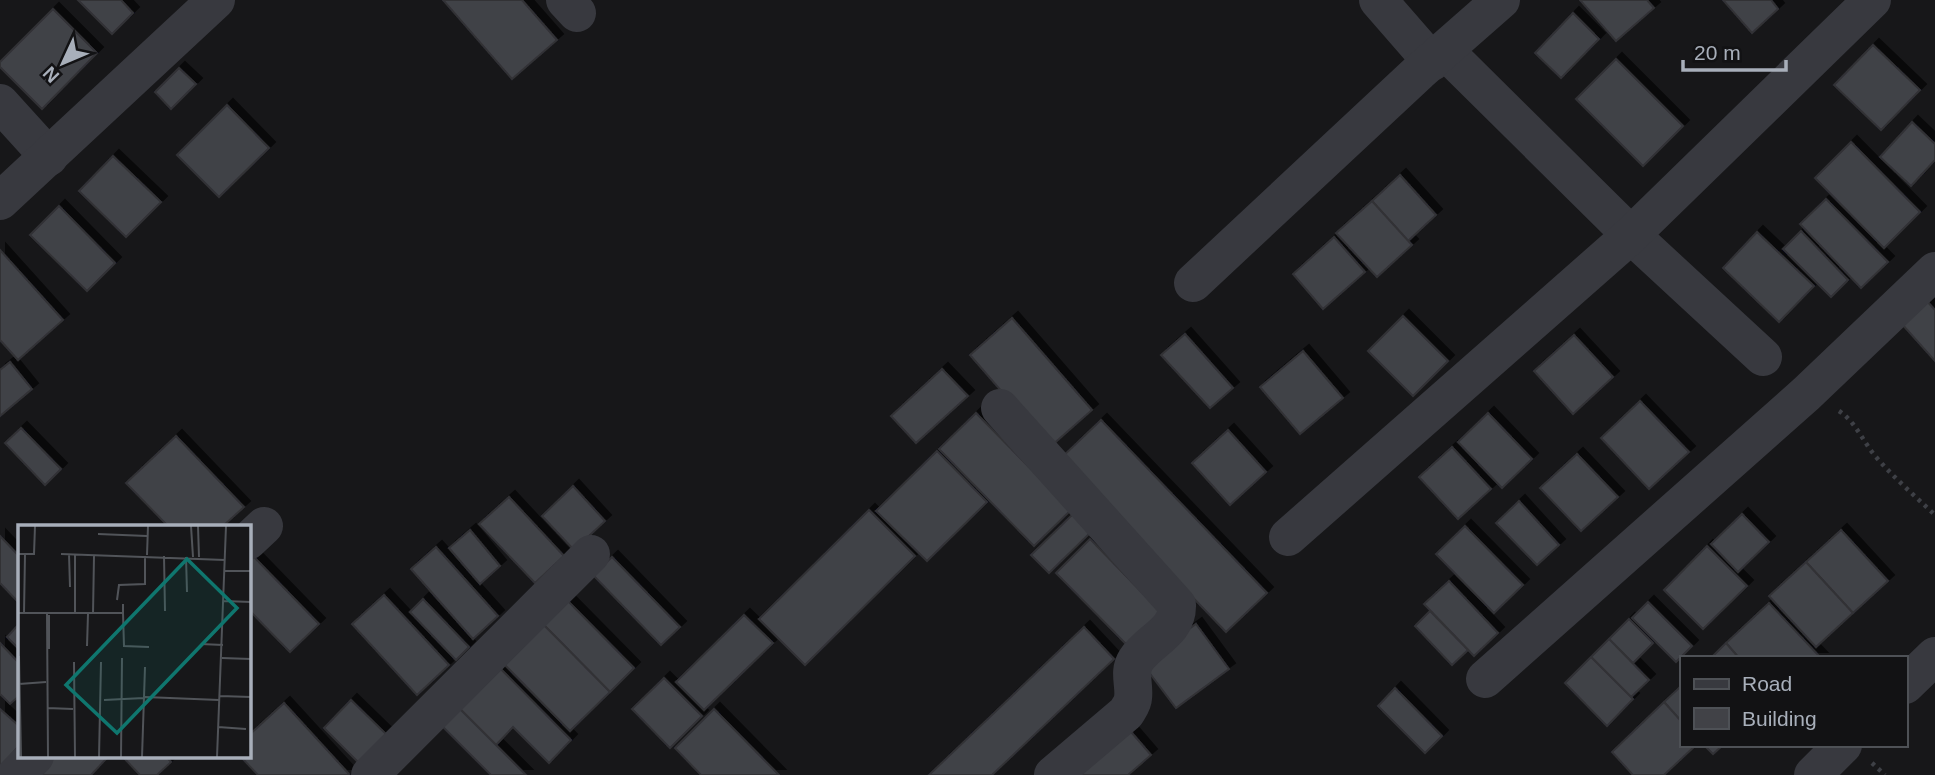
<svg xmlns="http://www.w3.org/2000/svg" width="1935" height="775" font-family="Helvetica,sans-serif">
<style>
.building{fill:#414247;stroke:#313136;stroke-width:2;filter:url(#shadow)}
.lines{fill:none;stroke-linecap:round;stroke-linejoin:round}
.path{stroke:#3e4046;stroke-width:4.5;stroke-dasharray:3.5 5;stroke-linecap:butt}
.minor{stroke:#38393f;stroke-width:38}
.inset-road{fill:none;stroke:#515459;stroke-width:2}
.view{fill:#0f766e;fill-opacity:0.15;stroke:#0f766e;stroke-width:3.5}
.inset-edge{fill:none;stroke:#a8afba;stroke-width:3.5}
</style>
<defs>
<filter id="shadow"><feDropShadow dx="6" dy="-6" stdDeviation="0" flood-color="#0009"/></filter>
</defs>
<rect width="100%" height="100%" fill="#171719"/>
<g class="building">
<path d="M78,0H121L133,13L112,34Z"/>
<path d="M443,0H522L557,40L512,79Z"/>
<path d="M1580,0H1647L1654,8L1616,41Z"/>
<path d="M1723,0H1771L1778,9L1752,33Z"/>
<path d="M53,9L97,53L42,109L0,67V62Z"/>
<path d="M1573,13L1599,39L1561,78L1535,53Z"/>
<path d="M1873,45L1920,90L1881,130L1834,85Z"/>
<path d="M1616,59L1683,126L1643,166L1576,99Z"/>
<path d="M179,68L196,84L171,109L155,92Z"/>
<path d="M227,105L269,148L219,197L177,155Z"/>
<path d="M1912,122L1935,144V160L1911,186L1880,157Z"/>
<path d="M1851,142L1920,212L1884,248L1815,178Z"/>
<path d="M113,156L161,202L126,237L79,191Z"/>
<path d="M1400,175L1436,215L1408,241L1372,201Z"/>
<path d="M1826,199L1888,262L1861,288L1800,224Z"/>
<path d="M1372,201L1412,245L1377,277L1336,233Z"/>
<path d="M59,206L115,263L87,291L30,235Z"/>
<path d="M1801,231L1848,280L1831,297L1783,249Z"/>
<path d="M1757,232L1814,286L1779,322L1723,268Z"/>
<path d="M1334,237L1365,272L1323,309L1293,274Z"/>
<path d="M0,250L63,320L18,360L0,340Z"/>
<path d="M1926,300L1935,310V361L1901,323Z"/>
<path d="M1403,316L1448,361L1413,396L1368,351Z"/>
<path d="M1012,318L1092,410L1050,447L970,355Z"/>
<path d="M1185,334L1233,388L1210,408L1161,355Z"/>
<path d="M1574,335L1613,377L1573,414L1534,371Z"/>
<path d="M1303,351L1343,398L1300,434L1260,387Z"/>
<path d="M10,362L32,389L0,416V370Z"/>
<path d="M942,369L968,396L916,443L891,416Z"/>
<path d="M1640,401L1689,452L1649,489L1601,438Z"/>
<path d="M976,413L1071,510L1034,546L939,449Z"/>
<path d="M1488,413L1532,459L1502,488L1458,442Z"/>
<path d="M1101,420L1267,593L1226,632L1060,459Z"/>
<path d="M21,428L61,469L45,485L5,443Z"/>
<path d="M1228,430L1266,472L1230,505L1192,463Z"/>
<path d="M176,436L244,507L223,526H168L126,483Z"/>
<path d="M1452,447L1491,489L1458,519L1419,477Z"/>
<path d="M937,451L987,502L927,561L876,511Z"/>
<path d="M1577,454L1618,497L1581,531L1540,488Z"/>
<path d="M573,486L605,521L574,550L542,516Z"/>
<path d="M509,497L564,556L535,583L479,524Z"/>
<path d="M1519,501L1559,545L1537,565L1496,523Z"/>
<path d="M869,510L915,556L805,665L759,619Z"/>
<path d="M1073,514L1091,532L1049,573L1031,555Z"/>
<path d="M1742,514L1769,542L1738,572L1711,544Z"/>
<path d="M1465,526L1523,585L1494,613L1436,554Z"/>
<path d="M470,530L500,566L480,584L449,548Z"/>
<path d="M1841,530L1888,581L1853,613L1806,562Z"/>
<path d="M0,536L19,556V603L0,583Z"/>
<path d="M1090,539L1161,612L1127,645L1056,573Z"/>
<path d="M1707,546L1747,586L1703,629L1664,590Z"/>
<path d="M436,547L498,616L473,639L411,569Z"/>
<path d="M253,556L319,624L290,652L248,609V561Z"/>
<path d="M612,557L680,627L661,645L593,575Z"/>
<path d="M1806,562L1853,613L1816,647L1769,596Z"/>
<path d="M1449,581L1498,633L1474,656L1424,604Z"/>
<path d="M384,595L449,665L417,695L352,624Z"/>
<path d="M562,595L634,668L610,692L538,619Z"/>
<path d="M423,599L469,647L456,660L410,612Z"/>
<path d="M1648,602L1692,646L1676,662L1632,618Z"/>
<path d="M1769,603L1821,658H1739L1726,643Z"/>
<path d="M1430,611L1468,650L1452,665L1415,626Z"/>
<path d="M744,615L773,643L704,710L676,682Z"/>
<path d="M538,619L610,692L570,731L498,658Z"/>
<path d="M1629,619L1653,643L1633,663L1609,639Z"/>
<path d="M19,624V649L7,637Z"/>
<path d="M1196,624L1229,669L1176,708L1142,663Z"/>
<path d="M1084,627L1114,659L992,775H929Z"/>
<path d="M1609,639L1649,680L1631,697L1591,657Z"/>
<path d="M0,643L19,663V696L10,704L0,694Z"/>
<path d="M1726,643L1739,658H1711Z"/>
<path d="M1591,657L1633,699L1607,726L1565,683Z"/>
<path d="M494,662L571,740L549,763L513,727L496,745L454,703Z"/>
<path d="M664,678L702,716L670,748L632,709Z"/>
<path d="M1681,686V721L1664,702Z"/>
<path d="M1395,688L1442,736L1425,753L1378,706Z"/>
<path d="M351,700L387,735L359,763L324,728Z"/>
<path d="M1664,702L1681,721V745H1696L1664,775H1633L1612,752Z"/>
<path d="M284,703L349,774L348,775H258L240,756H248V736Z"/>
<path d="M454,703L526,775H491L436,720Z"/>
<path d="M0,709L19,726V746L0,767Z"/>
<path d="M714,709L779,775H701L675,748Z"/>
<path d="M1126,726L1151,755L1128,775H1071Z"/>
<path d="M1704,745H1723L1713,754Z"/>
<path d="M45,756H105L107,758L91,775H27Z"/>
<path d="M122,756H166L171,762L157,775H140Z"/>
</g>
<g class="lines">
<g class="path">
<path d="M1839,411C1856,422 1863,442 1876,457C1894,478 1915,496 1935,515"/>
<path d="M1872,763L1885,775"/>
</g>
<g class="minor">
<path d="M565,0L577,13"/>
<path d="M1378,0L1432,62"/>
<path d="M1445,51L1631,235L1763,357"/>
<path d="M0,103L49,157"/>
<path d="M0,201L216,0"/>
<path d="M1193,283L1419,72L1501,0"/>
<path d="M1000,408L1177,605C1178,632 1149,640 1136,660C1128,672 1135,685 1133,698C1133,703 1129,708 1126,713L1053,775"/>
<path d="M1288,537L1631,235L1872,0"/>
<path d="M248,541L264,526"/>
<path d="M1485,679L1806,394L1935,271"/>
<path d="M1905,685L1935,656"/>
<path d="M16,775L35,756"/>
<path d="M370,775L591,554"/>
<path d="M1813,775L1843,745"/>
</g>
</g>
<g transform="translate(18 525)">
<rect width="233" height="233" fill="#171719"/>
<path class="inset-road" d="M173,1L175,32M180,1L181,32M80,9L129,11M0,29H16L17,1M43,29L207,35M51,29L52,62M129,30L130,1M146,31L147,86M168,32L169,67M207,46H233M99,75L101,60L127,59V31M206,76L233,77M0,88H105V79M6,88L7,29M29,88L30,232M105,88L106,121L131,122M57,89V29M75,89L76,31M183,119L205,120M69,121L70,89M31,124V90M1,131L3,232M204,133L233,134M56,137L57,232M1,159L28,157M202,171L233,172M127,172L201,175M86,175L126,173M29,183L55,184M200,202L228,204M81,232L83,137M103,232L104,133M124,232L127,142M199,232L208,1"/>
<path class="view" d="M169,34L219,83L99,208L48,160Z"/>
<rect width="233" height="233" class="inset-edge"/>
</g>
<rect x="1680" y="656" width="228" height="91" fill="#121214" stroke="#4e5156" stroke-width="2"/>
<rect x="1694" y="679" width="35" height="10" fill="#38393f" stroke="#4e5156" stroke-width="2"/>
<text x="1742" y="691" font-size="21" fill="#a8afba">Road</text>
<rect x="1694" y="708" width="35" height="21" fill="#414247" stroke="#4e5156" stroke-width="2"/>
<text x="1742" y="726" font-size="21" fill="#a8afba">Building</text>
<g transform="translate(63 63) rotate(226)" stroke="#121214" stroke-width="5" paint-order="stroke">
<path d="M0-5L12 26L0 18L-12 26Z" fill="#a8afba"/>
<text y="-10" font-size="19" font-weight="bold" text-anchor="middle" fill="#a8afba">N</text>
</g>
<path d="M1683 60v10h103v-10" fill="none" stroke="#a8afba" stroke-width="3.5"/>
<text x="1694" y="60" font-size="21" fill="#a8afba" stroke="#121214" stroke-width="5" paint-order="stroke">20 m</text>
</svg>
